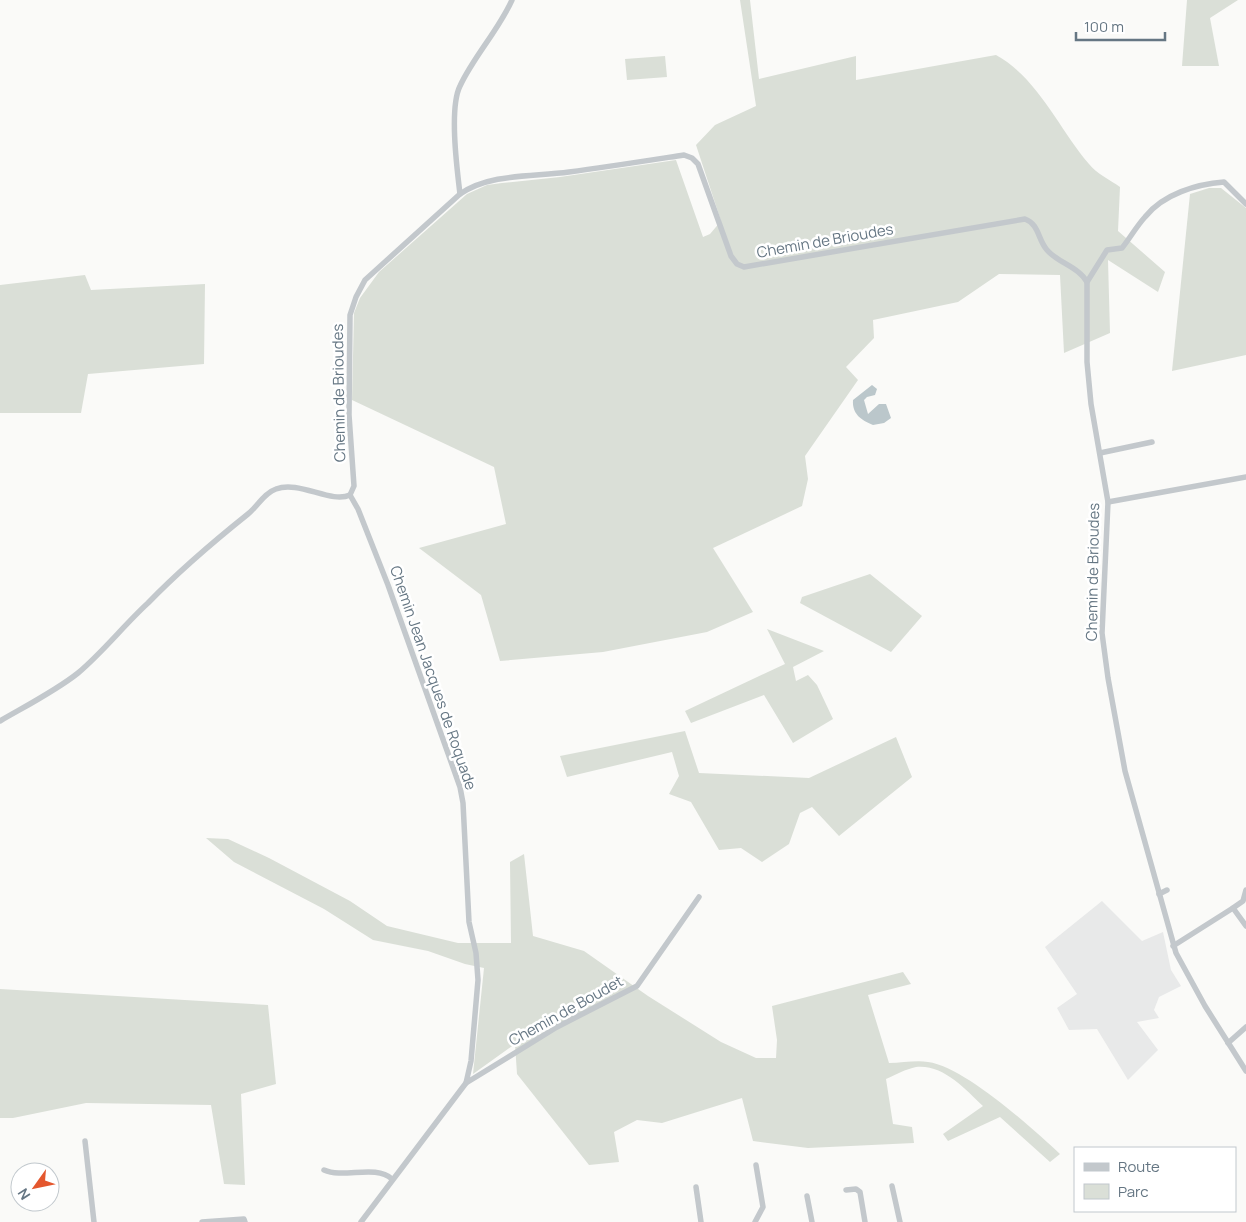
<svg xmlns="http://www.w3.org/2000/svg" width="1246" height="1222" font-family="Manrope,sans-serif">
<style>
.built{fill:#e8e9e9}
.green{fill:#dadfd7}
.water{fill:#bbc7cb}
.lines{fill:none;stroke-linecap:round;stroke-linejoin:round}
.street{stroke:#c3c8cc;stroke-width:5.5}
.labels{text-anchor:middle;stroke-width:5;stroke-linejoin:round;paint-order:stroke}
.street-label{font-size:15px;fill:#657683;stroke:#fff}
</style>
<rect width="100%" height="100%" fill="#fafaf8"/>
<path class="built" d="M1102,901L1142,941L1163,932L1171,970L1181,986L1159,997L1154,1010L1159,1018L1137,1022L1158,1050L1128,1080L1097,1029L1069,1030L1057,1008L1077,994L1045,947Z"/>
<g class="green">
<path d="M740,0H750L759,79L856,56V80L996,55C1038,78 1059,129 1089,164C1096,173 1110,180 1120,187L1118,231L1165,272L1158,292L1108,260L1110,333L1064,353L1060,275L999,274L958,302L873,320L874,338L846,367L858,380L805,456L808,479L802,506L713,548L753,612L707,632L603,652L500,661L481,595L419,548L506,524L494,467L352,400L354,313L360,298L379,272L467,194L487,185L502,183L560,177L676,160L703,237L710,234L721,221L696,145L715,125L756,106Z"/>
<path d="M1187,0H1238L1210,18L1219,66H1182Z"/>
<path d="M665,56L667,77L627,80L625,59Z"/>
<path d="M1209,188H1221L1246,208V355L1172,371L1190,194Z"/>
<path d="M85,275L91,290L205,284L204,364L88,374L81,413H0V285Z"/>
<path d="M870,574L922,616L891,652L800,603L802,597Z"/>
<path d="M767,629L824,651L793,667L796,681L808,675L817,685L833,719L793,743L764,695L691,723L685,711L785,664Z"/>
<path d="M685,731L699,773L809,778L896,737L912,777L839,836L812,807L800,813L789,844L762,862L741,848L719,850L691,802L669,794L679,776L672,752L567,777L560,756Z"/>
<path d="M206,838L228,839L269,858L350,901L387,926L458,943H511L510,862L524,854L533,936L584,951L648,996L721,1042L756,1058H776L777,1040L772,1006L903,972L911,984L868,995L889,1063C902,1063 916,1060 928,1062C965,1067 1032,1128 1060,1154L1050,1162L1000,1117L948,1141L943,1134L983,1106C965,1089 943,1064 916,1067C906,1069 895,1075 886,1079L893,1124L912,1127L914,1143L808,1148L753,1141L742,1098L662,1123L637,1120L614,1132L619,1162L589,1165L517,1074L515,1044L473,1074L484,968L465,964L428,951L373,940L324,909L234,862Z"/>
<path d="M0,989L268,1005L276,1084L241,1094L245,1185L224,1184L211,1105L86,1103L13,1118H0Z"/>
</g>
<path class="water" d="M872,385L877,389L875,395L867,397L864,400L868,414L879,404H886L891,418L884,423L873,425C861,420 852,414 853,400Z"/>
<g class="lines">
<g class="street">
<path d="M460,194C457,169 449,108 460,86C474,56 498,31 512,0"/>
<path d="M1087,282L1107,250L1122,248C1130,238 1136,227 1145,217C1163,194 1197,184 1224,182L1246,204"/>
<path d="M1100,453L1152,442"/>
<path d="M350,495L358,509L388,585L460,787L463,803L469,922L476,953L478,980L471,1061L466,1083L361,1222"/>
<path d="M1108,502L1246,477"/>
<path d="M0,721C24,707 57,690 78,673C103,652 124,625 148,603C179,571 213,542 248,514C257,507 264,493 276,489C299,480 331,504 350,495L354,486L349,415L350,315L356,297L365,280L460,194C491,173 533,177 569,172C607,167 645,161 684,155L692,158L698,164L731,256L737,264L744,267L1025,219C1039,224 1038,240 1047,250C1058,263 1079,267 1087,282V362L1091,404L1108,502L1102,633L1108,678L1125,771L1176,953L1205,1006L1246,1071"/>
<path d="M1159,894L1167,890"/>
<path d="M1233,908L1243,901L1246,890"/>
<path d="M1173,946L1233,908L1246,926"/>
<path d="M1228,1043L1246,1027"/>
<path d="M466,1083L557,1027L637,986L699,897"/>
<path d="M85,1141L94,1222"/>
<path d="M324,1170C344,1179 375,1164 392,1179"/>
<path d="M892,1186L900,1222"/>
<path d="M696,1187L701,1222"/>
<path d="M846,1190L856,1189L860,1192L865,1222"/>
<path d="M807,1196L812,1222"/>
<path d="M202,1222L244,1219L245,1222"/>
<path d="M755,1222L763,1207L756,1165"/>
</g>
</g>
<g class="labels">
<g class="street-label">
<text transform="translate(825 241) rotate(-10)" y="5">Chemin de Brioudes</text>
<text transform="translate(339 393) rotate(-91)" y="5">Chemin de Brioudes</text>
<text transform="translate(1093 572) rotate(-89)" y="5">Chemin de Brioudes</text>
<text transform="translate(433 678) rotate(71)" y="5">Chemin Jean Jacques de Roquade</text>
<text transform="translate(566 1011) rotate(-29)" y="5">Chemin de Boudet</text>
</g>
</g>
<rect x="1074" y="1147" width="162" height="65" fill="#ffffff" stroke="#c1c8cd"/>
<rect x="1084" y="1163" width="25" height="8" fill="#c3c8cc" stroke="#c1c8cd"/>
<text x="1118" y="1172" font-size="15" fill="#657683">Route</text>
<rect x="1084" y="1184" width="25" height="15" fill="#dadfd7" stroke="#c1c8cd"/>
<text x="1118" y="1197" font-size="15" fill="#657683">Parc</text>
<g transform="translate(35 1187) rotate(237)"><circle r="24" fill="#ffffff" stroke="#c1c8cd"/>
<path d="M0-4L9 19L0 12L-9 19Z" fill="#e4572e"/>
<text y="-8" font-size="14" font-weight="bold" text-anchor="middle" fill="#657683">N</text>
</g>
<path d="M1076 32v8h89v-8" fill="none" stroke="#657683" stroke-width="2.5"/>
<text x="1084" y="32" font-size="15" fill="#657683" stroke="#ffffff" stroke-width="4" paint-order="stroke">100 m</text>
</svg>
